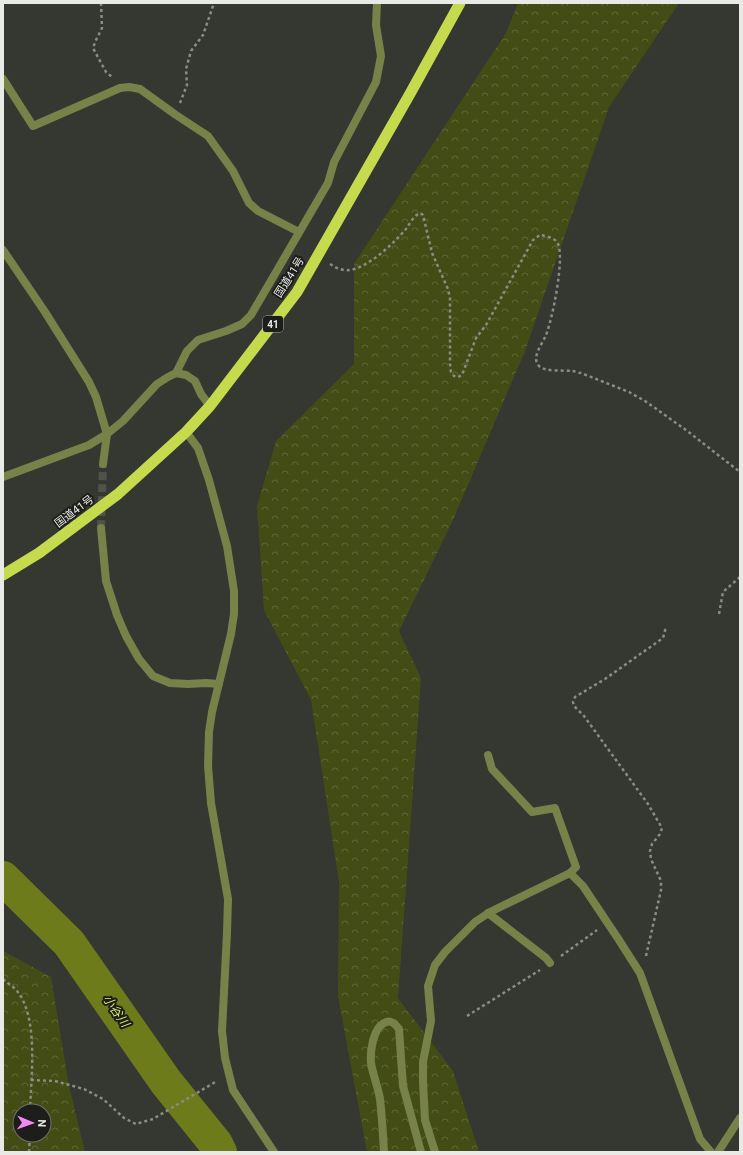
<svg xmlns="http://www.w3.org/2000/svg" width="743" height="1155" font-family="Roboto,'Noto Sans JP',sans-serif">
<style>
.forest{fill:url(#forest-crowns);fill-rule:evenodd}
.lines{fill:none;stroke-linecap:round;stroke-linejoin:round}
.river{stroke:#6e7b1b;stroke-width:34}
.minor-tunnel{stroke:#50524c;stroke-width:8;stroke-dasharray:8 4;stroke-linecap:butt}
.path{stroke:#8a8c86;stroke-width:2.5;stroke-dasharray:3 3;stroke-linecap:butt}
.minor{stroke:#778249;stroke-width:8}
.tertiary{stroke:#778249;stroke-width:8}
.trunk{stroke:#c6da4e;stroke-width:11}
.labels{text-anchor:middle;stroke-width:4;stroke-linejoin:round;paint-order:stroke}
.shield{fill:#1d1e1b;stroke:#acada9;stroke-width:1}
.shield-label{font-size:10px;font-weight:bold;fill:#e9eae6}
.street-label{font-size:11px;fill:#e9eae6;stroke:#1d1e1b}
.water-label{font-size:12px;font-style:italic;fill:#d7eb73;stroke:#1d1e1b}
</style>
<defs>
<pattern id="forest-crowns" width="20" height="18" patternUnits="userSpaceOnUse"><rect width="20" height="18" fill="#444c15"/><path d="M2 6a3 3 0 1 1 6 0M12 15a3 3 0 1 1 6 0" fill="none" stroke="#5f6637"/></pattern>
</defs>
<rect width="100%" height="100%" fill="#353731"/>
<g class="forest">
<path d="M518,3H679L609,107L525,351L453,520L399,631L421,678L398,998L453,1071L479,1152H367L338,996L339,882L311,700L264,610L257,506L276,441L354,364V264L506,33Z"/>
<path d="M3,951L51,977L69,1086L85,1152H3ZM20,1111H44V1135H20Z"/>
</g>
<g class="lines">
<path class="river" d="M3,878L69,943L166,1082L216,1144L220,1152"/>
<path class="minor-tunnel" d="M101,528L103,464"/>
<g class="path">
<path d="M101,3L102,28L96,40L93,48L106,72L112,77"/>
<path d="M180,103L187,85L186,69L191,51L203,35L213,6V3"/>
<path d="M330,264C336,268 343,271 350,270C369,267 394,243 406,229C410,224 413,216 420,213L423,215L432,253L448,289L450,298V364L451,372L454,376L458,377L462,375L476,338L486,325L533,240L540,235C545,236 553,237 557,242C566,254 552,321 546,335C543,342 537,350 536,358C536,361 537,364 539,366C545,372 563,370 572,371C575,371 578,373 581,373L629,392L645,401L686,430L740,472"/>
<path d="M719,614L723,592L740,577"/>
<path d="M561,956L597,930"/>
<path d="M646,956L661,890V881L651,859L650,851L652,844L660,834L662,828L648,804L584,716L574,706L573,702L575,697L605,679L663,638L666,627"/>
<path d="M3,979C7,983 13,986 17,991C39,1018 31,1078 30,1111"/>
<path d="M467,1016L540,970"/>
<path d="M31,1080L55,1081L84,1089L103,1099L124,1118L136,1124L153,1119L217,1081"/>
<path d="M29,1152L30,1135"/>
</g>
<g class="minor">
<path d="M3,79L33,126L120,88L129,87L140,89L176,115L208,136L233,171L249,203L258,211L299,232"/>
<path d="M3,250L45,312L89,382L96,397L107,434L103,464"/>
<path d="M176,373L187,351L198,340L226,331L242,324L251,315L328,183L334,162L376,82L381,56L376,25L377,3"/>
<path d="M3,477L89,445L107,434L123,421L157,384L168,377L176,373L186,375L195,381L201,394L210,406"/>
<path d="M101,528L106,581L117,615L126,636L139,659L153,676L170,683L188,684L206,683L219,684"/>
<path d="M488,755L492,769L532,812L555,808L576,867L570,873"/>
<path d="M488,913L546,958L550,963"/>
<path d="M384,1152C383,1135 382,1116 380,1099C378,1087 373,1075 371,1063C370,1051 373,1029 384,1023C391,1019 395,1024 399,1029L403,1086L421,1152"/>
<path d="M435,1152L425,1120L423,1082V1062L431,1021L428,986L435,965L445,952L475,922L490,912L570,873L583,886L619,940L640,973L700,1139L711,1152"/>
</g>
<g class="tertiary">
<path d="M186,432L198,448L209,480L227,546L234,591V614L231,634L212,712L209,732L208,766L211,803L228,899L227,933L222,1031L225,1058L233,1090L274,1152"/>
<path d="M718,1152L740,1118"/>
</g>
<path class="trunk" d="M3,575L39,553L118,494L186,432L210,406L297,292L411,92L460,3"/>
</g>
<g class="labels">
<rect class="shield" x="263" y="316" width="20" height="16" rx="3"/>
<g class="shield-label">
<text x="273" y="328">41</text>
</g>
<g class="street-label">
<text transform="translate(289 277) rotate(-58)" y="4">国道41号</text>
<text transform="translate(74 511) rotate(-37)" y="4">国道41号</text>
</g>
<g class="water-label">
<text transform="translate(116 1011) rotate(55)" y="4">小谷川</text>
</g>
</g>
<rect width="743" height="1155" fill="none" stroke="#e9eae6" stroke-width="8"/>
<g transform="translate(32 1123) rotate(92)"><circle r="19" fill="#1d1e1b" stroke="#6f706c"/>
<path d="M0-3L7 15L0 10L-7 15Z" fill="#f38af2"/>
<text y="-6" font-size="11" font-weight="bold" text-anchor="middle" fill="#e9eae6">N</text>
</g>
</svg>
